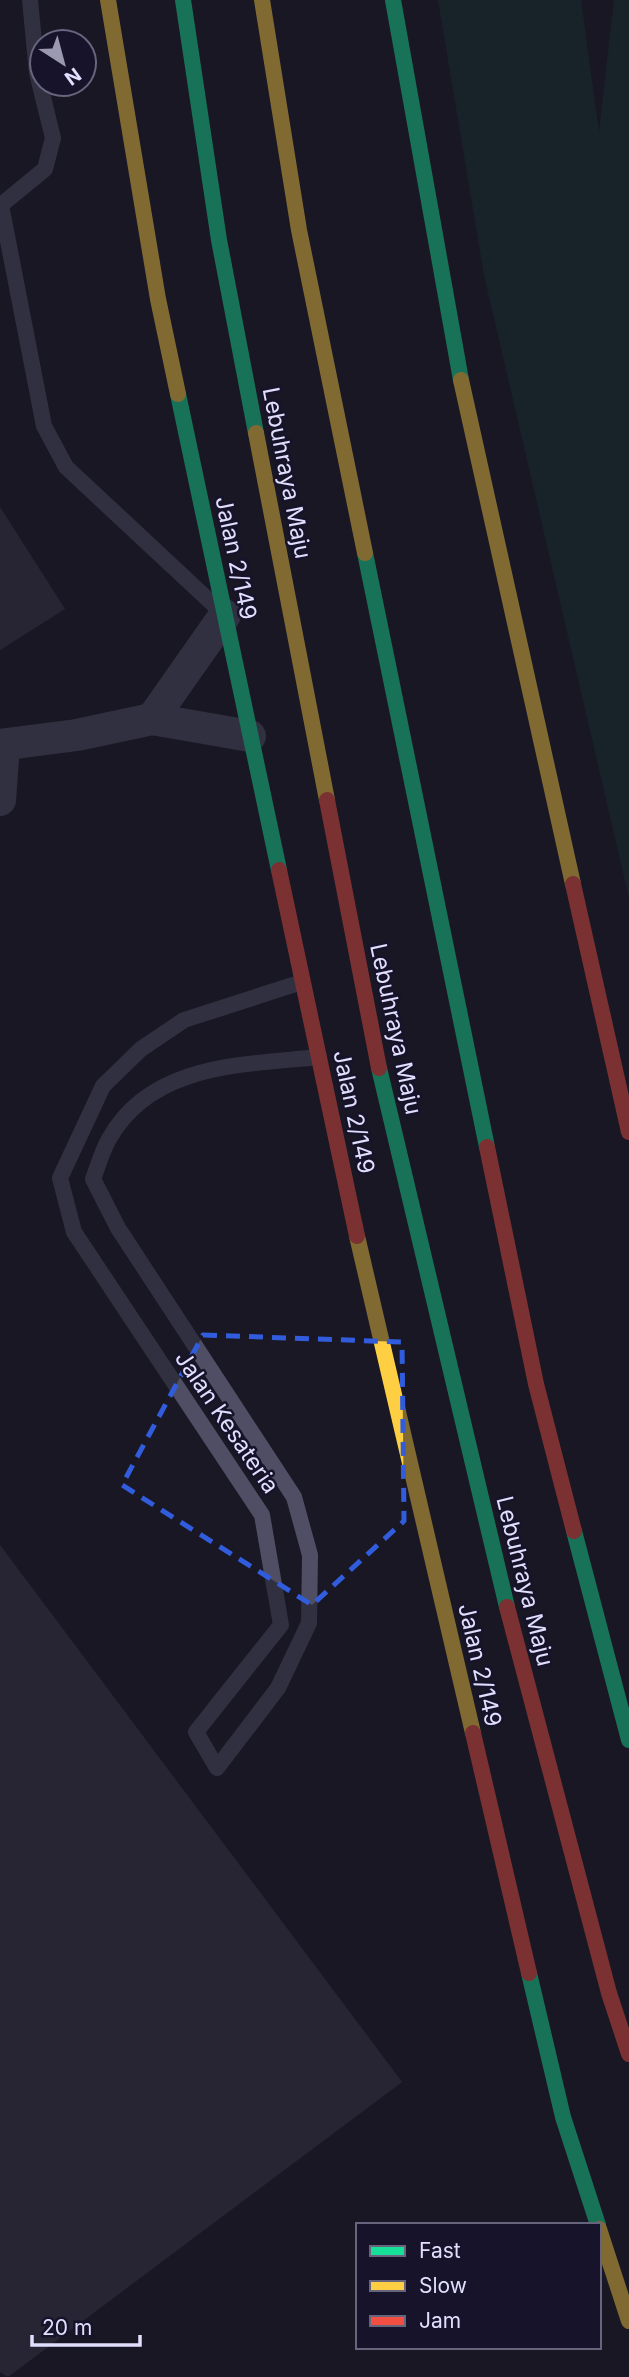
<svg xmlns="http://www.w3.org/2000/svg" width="629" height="2377" font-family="Inter,sans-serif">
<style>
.green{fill:#17302f}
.building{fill:#393746}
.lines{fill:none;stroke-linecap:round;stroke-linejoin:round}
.lane{stroke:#4f4e64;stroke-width:16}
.street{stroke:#4f4e64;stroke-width:32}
.fast{stroke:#16e098;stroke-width:16}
.slow{stroke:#ffcf43;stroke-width:16}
.jam{stroke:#f24e42;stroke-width:16}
.marked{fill:none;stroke:#315cdc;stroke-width:5;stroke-dasharray:14 9;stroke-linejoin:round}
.labels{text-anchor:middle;stroke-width:5;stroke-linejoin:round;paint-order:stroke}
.street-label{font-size:23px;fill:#e1dffd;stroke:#16132a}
</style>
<rect width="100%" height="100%" fill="#1a1825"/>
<path class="green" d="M438,0H581L599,132L614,0H629V898L484,275Z"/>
<g class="building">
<path d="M0,507L65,609L0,650Z"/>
<path d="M0,1545L402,2082L8,2377L0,2372Z"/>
</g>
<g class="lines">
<g class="lane">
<path d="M30,0L37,73L53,138L45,169L1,205L44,426L66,467L215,606"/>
<path d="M302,982L184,1020L141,1049L103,1086L60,1178L74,1232L262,1515L281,1625L196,1732L217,1768L278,1688L309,1623L310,1555L294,1497L118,1228L93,1179C98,1166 102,1151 109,1139C151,1063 243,1065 319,1057"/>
</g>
<g class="street">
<path d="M225,615L152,719L250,736"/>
<path d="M0,745L77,735L152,719"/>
<path d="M0,800L4,746"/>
</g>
<g class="fast">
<path d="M183,0L219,240L256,433"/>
<path d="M393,0L461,380"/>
<path d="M178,394L279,870"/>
<path d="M365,553L487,1147"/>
<path d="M379,1068L507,1607"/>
<path d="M574,1531L629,1740"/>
<path d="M529,1973L563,2117L598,2225"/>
</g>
<g class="slow">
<path d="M108,0L158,299L178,394"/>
<path d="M262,0L299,230L365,553"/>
<path d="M461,380L573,884"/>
<path d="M256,433L327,800"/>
<path d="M357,1236L473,1733"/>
<path d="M599,2229L629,2321"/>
</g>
<g class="jam">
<path d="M327,800L379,1068"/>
<path d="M279,870L357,1236"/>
<path d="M573,884L629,1132"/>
<path d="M487,1147L536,1384L574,1531"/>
<path d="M507,1607L609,1993L629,2054"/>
<path d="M473,1733L529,1973"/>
</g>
</g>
<path d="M0 0H629V2377H0ZM203,1335L402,1342L404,1521L312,1605L122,1485Z" fill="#1a1825" fill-opacity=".55" fill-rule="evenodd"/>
<path class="marked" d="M203,1335L402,1342L404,1521L312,1605L122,1485Z"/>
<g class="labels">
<g class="street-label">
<text transform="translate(287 473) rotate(79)" y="8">Lebuhraya Maju</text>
<text transform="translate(236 558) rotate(78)" y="8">Jalan 2/149</text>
<text transform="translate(396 1029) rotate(78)" y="8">Lebuhraya Maju</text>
<text transform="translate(354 1112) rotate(78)" y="8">Jalan 2/149</text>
<text transform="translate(227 1422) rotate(56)" y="8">Jalan Kesateria</text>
<text transform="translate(525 1581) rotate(76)" y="8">Lebuhraya Maju</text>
<text transform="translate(480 1665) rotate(77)" y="8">Jalan 2/149</text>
</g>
</g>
<rect x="356" y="2223" width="245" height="126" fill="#16132a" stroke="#67657e" stroke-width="2"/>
<rect x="370" y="2246" width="35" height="10" fill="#16e098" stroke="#67657e" stroke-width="2"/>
<text x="419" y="2258" font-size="21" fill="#e1dffd">Fast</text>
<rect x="370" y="2281" width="35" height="10" fill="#ffcf43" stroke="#67657e" stroke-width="2"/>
<text x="419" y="2293" font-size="21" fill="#e1dffd">Slow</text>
<rect x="370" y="2316" width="35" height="10" fill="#f24e42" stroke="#67657e" stroke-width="2"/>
<text x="419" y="2328" font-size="21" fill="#e1dffd">Jam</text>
<g transform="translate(63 63) rotate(144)"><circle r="33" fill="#16132a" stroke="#67657e" stroke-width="2"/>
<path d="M0-5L12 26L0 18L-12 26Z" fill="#9b99b1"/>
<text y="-10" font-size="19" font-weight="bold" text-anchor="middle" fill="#e1dffd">N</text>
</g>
<path d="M32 2335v10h108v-10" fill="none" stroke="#e1dffd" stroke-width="3.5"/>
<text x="42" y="2335" font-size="21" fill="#e1dffd" stroke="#16132a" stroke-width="5" paint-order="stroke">20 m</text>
</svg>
